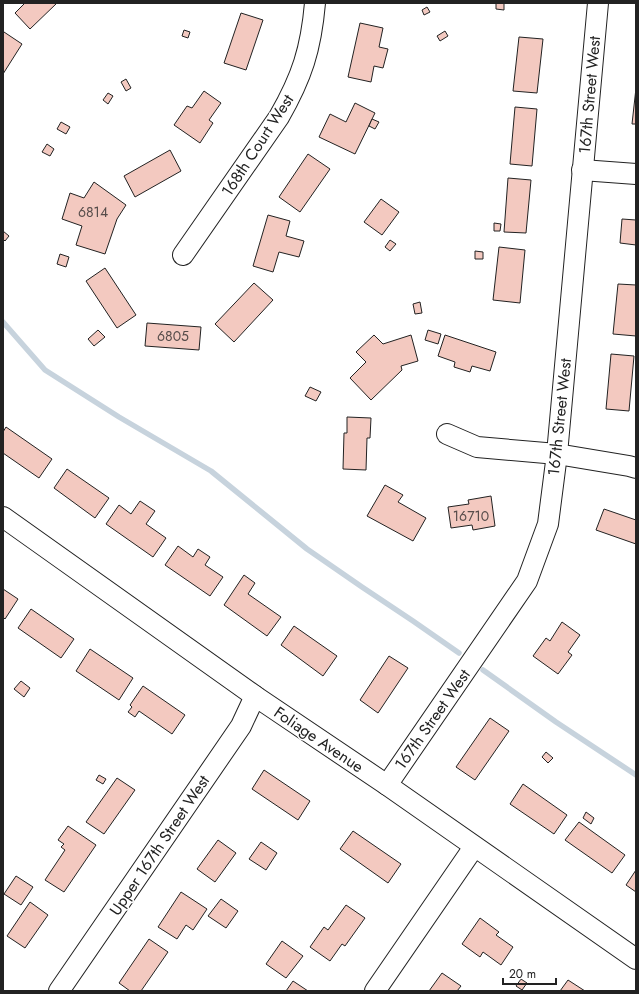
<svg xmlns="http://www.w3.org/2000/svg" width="639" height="994" font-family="Jost,sans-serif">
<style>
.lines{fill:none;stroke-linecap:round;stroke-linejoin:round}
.stream{stroke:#c7d3dd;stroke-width:5.5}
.building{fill:#f3c9c0;stroke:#222}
.minor-casing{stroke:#222;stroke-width:22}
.minor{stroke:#fff;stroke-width:20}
.labels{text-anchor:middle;stroke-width:3;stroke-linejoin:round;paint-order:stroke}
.number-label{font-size:14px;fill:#564c4a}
.street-label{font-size:16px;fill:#222;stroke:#fff}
</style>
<rect width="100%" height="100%" fill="#fff"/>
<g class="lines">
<g class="stream">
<path d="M3,322L45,370L119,417L211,471L307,549L362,587L413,621L459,653"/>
<path d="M483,670L556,722L636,775"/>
</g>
</g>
<g class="building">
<path d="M25,3H57L30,29L15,13Z"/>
<path d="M496,3H504V10L496,9Z"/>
<path d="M427,7L430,12L424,15L422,10Z"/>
<path d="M241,13L263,20L246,70L224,63Z"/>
<path d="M360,23L383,28L379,47L388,49L383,68L374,66L371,82L348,77Z"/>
<path d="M184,30L190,32L188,38L182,36Z"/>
<path d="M445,31L448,36L440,41L437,36Z"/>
<path d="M4,32L22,44L3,74V33Z"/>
<path d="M519,37L543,39L537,93L513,91Z"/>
<path d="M126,79L131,88L126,91L121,82Z"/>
<path d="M636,88V124H632Z"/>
<path d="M204,91L221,103L209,120L213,123L200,143L174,125L187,106L192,108Z"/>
<path d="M108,93L113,96L108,104L103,100Z"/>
<path d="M355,103L375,113L355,154L319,137L330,114L346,122Z"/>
<path d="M515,107L537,109L532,166L510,164Z"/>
<path d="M372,119L379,122L375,129L369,126Z"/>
<path d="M61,122L70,127L66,134L57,129Z"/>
<path d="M47,144L54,149L50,156L42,152Z"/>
<path d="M170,150L181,171L135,197L124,176Z"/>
<path d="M308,154L330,169L300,212L279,197Z"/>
<path d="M508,178L531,180L526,233L504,232Z"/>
<path d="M94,182L126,205L117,219L105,254L76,245L82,226L62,219L70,193L84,198Z"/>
<path d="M381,199L399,212L382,235L364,222Z"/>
<path d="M268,215L290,221L286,236L304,241L299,257L279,252L273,272L253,266Z"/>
<path d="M622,219L636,220V245L620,243Z"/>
<path d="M494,223L501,224L500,231H494Z"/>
<path d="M3,231L9,236L5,241L3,239Z"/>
<path d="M390,240L396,244L390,251L385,247Z"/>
<path d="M499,247L525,250L520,303L493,300Z"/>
<path d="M475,251L483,252V259H475Z"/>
<path d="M60,254L69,257L66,267L57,264Z"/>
<path d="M105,268L136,315L117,328L86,281Z"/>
<path d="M254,283L273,300L234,342L215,324Z"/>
<path d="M618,284L636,285V336L613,334Z"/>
<path d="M420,302L422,313L415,314L413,304Z"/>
<path d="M147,323L201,327L199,350L145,346Z"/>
<path d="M98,330L105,337L94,346L88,339Z"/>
<path d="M428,330L441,334L438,344L425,340Z"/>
<path d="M374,335L383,344L411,335L418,361L401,366L402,370L371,400L350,378L366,362L356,352Z"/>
<path d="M445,335L496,352L490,371L472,366L470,372L454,367L455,362L438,356Z"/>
<path d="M611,354L634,356L629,411L606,409Z"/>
<path d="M310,387L321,392L316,401L305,396Z"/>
<path d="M347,417L371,418L370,438H367L366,470L343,469L344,433H347Z"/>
<path d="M6,427L52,459L39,478L3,453V432Z"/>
<path d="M67,469L109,498L95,518L54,488Z"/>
<path d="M385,485L403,495L398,502L426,518L413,541L367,516Z"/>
<path d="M491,496L495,526L473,530L472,525L451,528L448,507L469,504L468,500Z"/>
<path d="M140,501L155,511L146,524L166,538L153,557L106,524L119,505L131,514Z"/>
<path d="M604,509L636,520V544L596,530Z"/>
<path d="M178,546L193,557L198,549L210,557L205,565L223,577L210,596L165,565Z"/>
<path d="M244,575L255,583L248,594L281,617L267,636L224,605Z"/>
<path d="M3,589L18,599L5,619L3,617Z"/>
<path d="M31,609L74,639L61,658L18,628Z"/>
<path d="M562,622L580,635L568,652L572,655L558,674L533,656L546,638L550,641Z"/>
<path d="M294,626L337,656L323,676L281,645Z"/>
<path d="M90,649L133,678L119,700L76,671Z"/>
<path d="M389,656L408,668L378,713L360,700Z"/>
<path d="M21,681L30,688L24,697L14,689Z"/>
<path d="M143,686L185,715L172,734L139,711L135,717L128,712L132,707L130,705Z"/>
<path d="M490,718L509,731L475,780L456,767Z"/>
<path d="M546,752L553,758L548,763L542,757Z"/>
<path d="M264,770L310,801L298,820L252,789Z"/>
<path d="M99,775L106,779L103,784L96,780Z"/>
<path d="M117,778L135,790L104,834L86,822Z"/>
<path d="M523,784L567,815L554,834L510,804Z"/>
<path d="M586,812L594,818L591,824L583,818Z"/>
<path d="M579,822L625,855L612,873L565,840Z"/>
<path d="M68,826L96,845L64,892L45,880L65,850L61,847L64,844L58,840Z"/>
<path d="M353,831L401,864L388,883L340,849Z"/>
<path d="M218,840L236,853L215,882L197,869Z"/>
<path d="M261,842L277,853L266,870L249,859Z"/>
<path d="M636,870V892L626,885Z"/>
<path d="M16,876L33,887L21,905L4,894Z"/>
<path d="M181,892L207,909L193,930L186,925L177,939L158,927Z"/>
<path d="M221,899L238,911L226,928L208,916Z"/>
<path d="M30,902L48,915L25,948L7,936Z"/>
<path d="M346,905L365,918L345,946L342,944L330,961L310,947L324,927L328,930Z"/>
<path d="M480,918L499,932L496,935L513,947L501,965L483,952L480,957L462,944Z"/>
<path d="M149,939L168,952L141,991H130L119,983Z"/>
<path d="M282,941L303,956L286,978L266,964Z"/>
<path d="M442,973L461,986L457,991H429Z"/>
<path d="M521,979L527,983L522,990L516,986Z"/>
<path d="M568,980L585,991H560Z"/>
<path d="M293,981L308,991H286Z"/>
</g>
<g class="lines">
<g class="minor-casing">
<g id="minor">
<path d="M582,170L636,174"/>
<path d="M183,255L279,117C302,77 311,49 315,3"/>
<path d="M447,434L477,447L557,454L629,466L636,468"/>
<path d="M3,517L255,696L387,785L636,959"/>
<path d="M387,785L527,581L548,524L557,454L598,3"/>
<path d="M59,991L241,726L255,696"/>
<path d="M375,991L474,847"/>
</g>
</g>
<use href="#minor" class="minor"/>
</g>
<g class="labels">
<g class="number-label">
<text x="93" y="217">6814</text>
<text x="173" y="341">6805</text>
<text x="471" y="521">16710</text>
</g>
<g class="street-label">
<text transform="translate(589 95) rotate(-85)" y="6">167th Street West</text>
<text transform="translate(257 145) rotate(-57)" y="6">168th Court West</text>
<text transform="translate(559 417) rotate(-84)" y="6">167th Street West</text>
<text transform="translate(432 719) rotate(-55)" y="6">167th Street West</text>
<text transform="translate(319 739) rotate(34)" y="6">Foliage Avenue</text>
<text transform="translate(159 845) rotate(-56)" y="6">Upper 167th Street West</text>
</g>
</g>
<rect width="639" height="994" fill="none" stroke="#222222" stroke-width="8"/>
<path d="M503 978v6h53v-6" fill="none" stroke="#222222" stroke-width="2"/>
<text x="509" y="978" font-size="12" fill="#222222" stroke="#ffffff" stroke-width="3" paint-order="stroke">20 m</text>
</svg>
